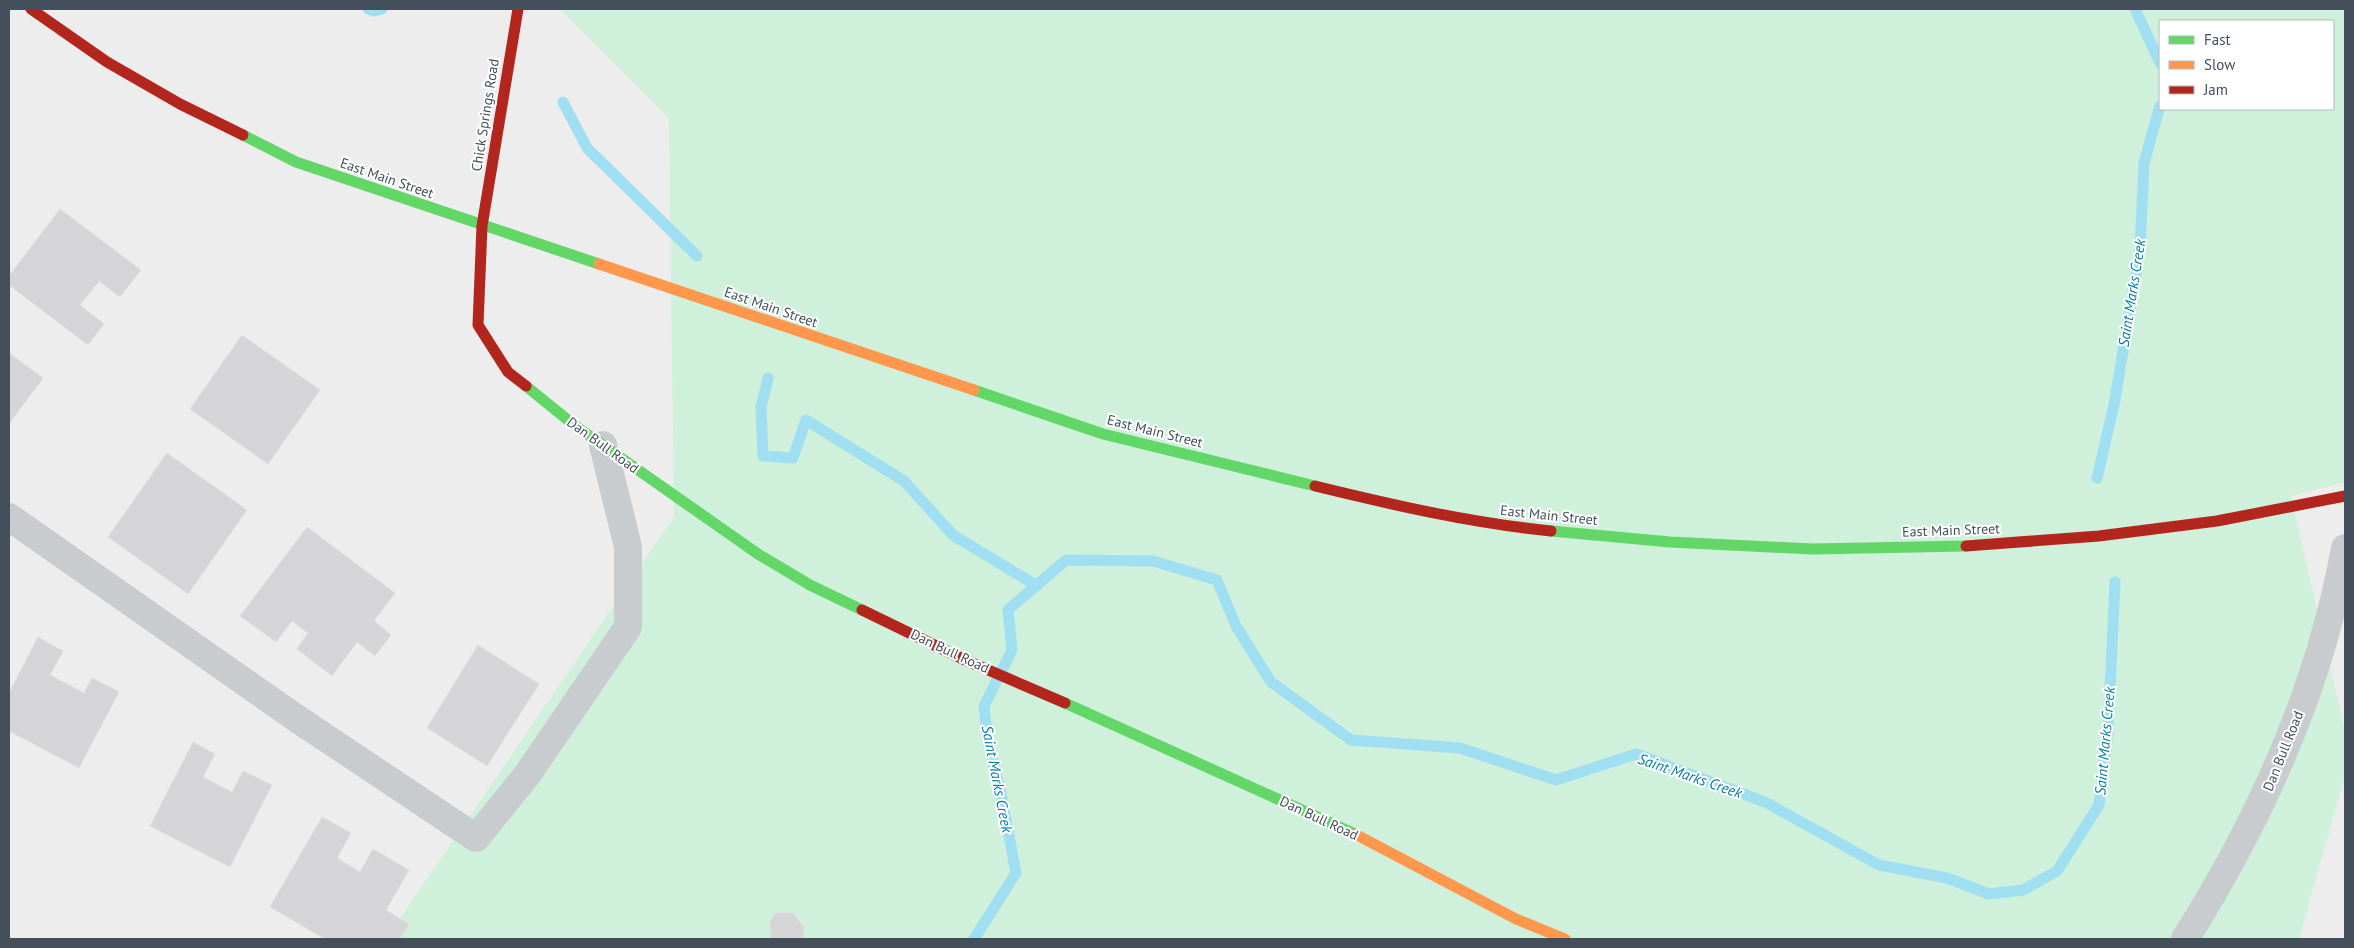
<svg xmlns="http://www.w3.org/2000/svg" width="2354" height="948" font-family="'PT Sans',sans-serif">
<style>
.green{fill:#cff0db;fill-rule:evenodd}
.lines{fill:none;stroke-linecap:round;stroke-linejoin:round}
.stream{stroke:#a0dff1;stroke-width:11}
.building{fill:#d5d5d7;stroke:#dfdfe0}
.street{stroke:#c9ccce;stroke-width:28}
.fast{stroke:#63d668;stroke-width:11}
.slow{stroke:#ff974d;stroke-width:11}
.jam{stroke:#b3261e;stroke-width:11}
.labels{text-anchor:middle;stroke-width:4;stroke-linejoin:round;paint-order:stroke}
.street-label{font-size:14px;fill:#434f5b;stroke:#fff}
.water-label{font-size:15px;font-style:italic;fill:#027ea1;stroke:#fff}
</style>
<rect width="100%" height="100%" fill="#eeeded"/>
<path class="green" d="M560,9H2345V482L2291,496L2345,732V775L2299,939H386L674,517L669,118ZM2160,21H2333V109H2160Z"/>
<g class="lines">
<g class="stream">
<path d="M368,9L374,11L382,9"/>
<path d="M2135,9L2160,63"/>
<path d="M563,102L587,148L697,256"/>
<path d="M768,378L761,407L763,456L793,458L806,420L904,481L953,535L1037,586"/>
<path d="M2097,478L2114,405L2140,249L2144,163L2160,106"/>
<path d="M974,939L1016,873L1001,793L988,743L984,706L1012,650L1008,610L1066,560L1153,561L1217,580L1236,626L1271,682L1351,740L1460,748L1556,780L1636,754L1765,802L1879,865L1947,878L1989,894L2023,890L2057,871L2099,805L2108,732L2115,582"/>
</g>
</g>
<g class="building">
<path d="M60,209L141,270L120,297L99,281L80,305L104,324L88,345L9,285V276Z"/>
<path d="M242,335L320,390L268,464L190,409Z"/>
<path d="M9,353L43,378L9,424Z"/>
<path d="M167,453L247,510L188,594L108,537Z"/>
<path d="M307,527L395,593L374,621L391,635L375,656L357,642L332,676L297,649L308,633L292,621L276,642L240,616Z"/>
<path d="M38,637L63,651L50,675L84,693L92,678L119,692L79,768L9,731V693Z"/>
<path d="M478,645L539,684L487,766L427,728Z"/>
<path d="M193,742L215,754L203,777L232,792L243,771L272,785L230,867L150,826Z"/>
<path d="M322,817L351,833L337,858L360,872L373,849L409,870L386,910L409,924L400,939H325L270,907Z"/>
<path d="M776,913H793L804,928L803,939H771L770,921Z"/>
</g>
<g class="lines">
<g class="street">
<path d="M9,517L296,718L476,838L527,775L628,627V547L603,445"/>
<path d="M2185,939C2260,820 2320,688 2345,548"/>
</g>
<g class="fast">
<path d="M243,135L296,162L599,264"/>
<path d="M526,386L574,425L758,554L810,585L862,610"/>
<path d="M974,390L1103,434L1315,486"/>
<path d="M1551,531L1670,542L1813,549L1966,546"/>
<path d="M1065,703L1355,834"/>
</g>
<g class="slow">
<path d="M599,264L974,390"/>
<path d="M1355,834L1516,919L1565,939"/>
</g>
<g class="jam">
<path d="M31,9L107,62L180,104L243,135"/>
<path d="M518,9L482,226L478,325L508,372L526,386"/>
<path d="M1315,486C1393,505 1471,523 1551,531"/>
<path d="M1966,546L2099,536L2217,521L2345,496"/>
<path d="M862,610L965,660L1065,703"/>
</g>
</g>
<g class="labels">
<g class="street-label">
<text transform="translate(485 115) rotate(-81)" y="5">Chick Springs Road</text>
<text transform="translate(387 178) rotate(19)" y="5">East Main Street</text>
<text transform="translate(771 307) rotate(19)" y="5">East Main Street</text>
<text transform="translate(1155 431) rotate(14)" y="5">East Main Street</text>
<text transform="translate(603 445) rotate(36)" y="5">Dan Bull Road</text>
<text transform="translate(1549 515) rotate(6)" y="5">East Main Street</text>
<text transform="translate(1951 530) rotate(-2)" y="5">East Main Street</text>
<text transform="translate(950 651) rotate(25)" y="5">Dan Bull Road</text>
<text transform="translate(2283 751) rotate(-68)" y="5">Dan Bull Road</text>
<text transform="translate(1319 818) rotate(25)" y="5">Dan Bull Road</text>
</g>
<g class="water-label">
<text transform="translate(2132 293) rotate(-81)" y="5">Saint Marks Creek</text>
<text transform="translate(2105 741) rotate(-85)" y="5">Saint Marks Creek</text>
<text transform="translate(1690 776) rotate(19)" y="5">Saint Marks Creek</text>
<text transform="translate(997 779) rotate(79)" y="5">Saint Marks Creek</text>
</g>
</g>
<rect width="2354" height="948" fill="none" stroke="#434f5b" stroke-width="20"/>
<rect x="2159" y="20" width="175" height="90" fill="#ffffff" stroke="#b4b9bd"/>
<rect x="2169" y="36" width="25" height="8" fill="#63d668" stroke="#b4b9bd"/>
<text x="2204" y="45" font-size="15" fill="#434f5b">Fast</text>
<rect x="2169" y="61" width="25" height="8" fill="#ff974d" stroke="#b4b9bd"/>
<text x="2204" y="70" font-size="15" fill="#434f5b">Slow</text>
<rect x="2169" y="86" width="25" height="8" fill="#b3261e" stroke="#b4b9bd"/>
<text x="2204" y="95" font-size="15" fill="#434f5b">Jam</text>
</svg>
